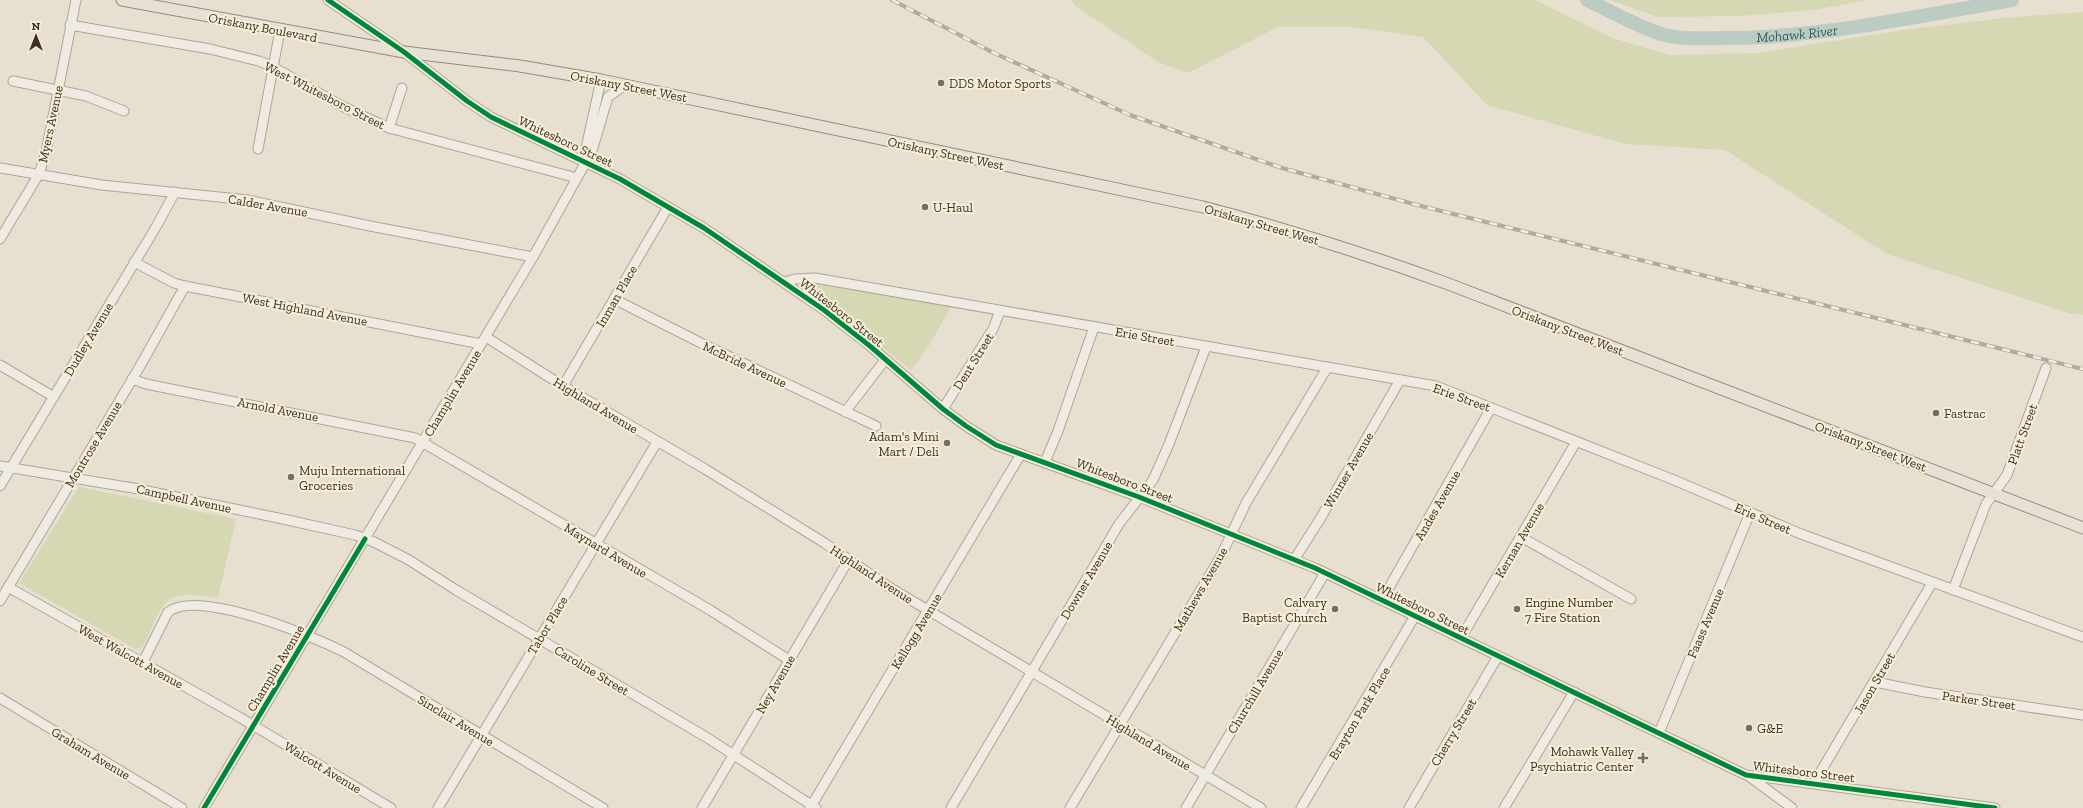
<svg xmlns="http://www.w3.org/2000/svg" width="2083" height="808" font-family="'Zilla Slab',serif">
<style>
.green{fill:#d6d7b3}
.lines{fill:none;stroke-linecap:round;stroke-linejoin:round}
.river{stroke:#bcccc2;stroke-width:14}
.minor-casing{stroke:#ada599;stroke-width:11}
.major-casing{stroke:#928b80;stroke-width:13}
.minor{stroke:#efebe3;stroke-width:9}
.major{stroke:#e6e1d4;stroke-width:11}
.rail-casing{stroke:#afaaa2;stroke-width:4}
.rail{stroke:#f7eed8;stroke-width:2.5;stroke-dasharray:8;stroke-linecap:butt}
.cycleway-casing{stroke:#f7eed8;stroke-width:8}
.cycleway{stroke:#00873e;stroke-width:5}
.poi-dot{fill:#786c5e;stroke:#f7eed8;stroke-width:1.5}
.labels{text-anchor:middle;stroke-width:4;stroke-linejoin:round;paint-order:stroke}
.street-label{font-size:13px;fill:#3d2e20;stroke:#f7eed8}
.poi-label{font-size:13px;fill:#3d2e20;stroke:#f7eed8;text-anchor:start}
.water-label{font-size:14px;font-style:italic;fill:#2f5d5a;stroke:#f7eed8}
</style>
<rect width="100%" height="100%" fill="#e7e0d1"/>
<g class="green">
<path d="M1072,0H1535L1612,38L1670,55L1758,53L1909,29L2014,17L2083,12V315L2069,313L1887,254L1725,150L1625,144L1487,105L1423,37L1352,27H1278L1188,73L1158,62L1074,5Z"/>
<path d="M1610,0H1869L1813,10L1740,16L1657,17Z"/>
<path d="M812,282L951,307L930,344L911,370L808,288Z"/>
<path d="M79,487L236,519L218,598C162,589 165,600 143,647L135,649L19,583Z"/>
</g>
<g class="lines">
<path class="river" id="s1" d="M1587,0C1610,11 1637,26 1661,34C1681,40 1704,38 1724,38C1819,38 1919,16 2012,0"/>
<g class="minor-casing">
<g id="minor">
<path d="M328,0L404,52L467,101L491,117L620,179L704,228L824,310L870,346L943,409L966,426L996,445L1139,497L1315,568L1746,775L1995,808"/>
<path d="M70,25L210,49L259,61L273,67L344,107L389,128L577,178"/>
<path d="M13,81L86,96L124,111"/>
<path d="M389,128L402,88"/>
<path d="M258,149L280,30"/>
<path d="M586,160V148L601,80"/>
<path d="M0,168L102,185L248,200L370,226L533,257"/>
<path d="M0,239L39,174L46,152L76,0"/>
<path d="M134,262L174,283L185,286L481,344"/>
<path d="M784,282L795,279L815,278L1436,386L1674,480L1801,534L2083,637"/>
<path d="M614,299L703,344L876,426"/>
<path d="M486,337L563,386L705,469L823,542L889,587L1261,808"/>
<path d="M0,365L54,397"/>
<path d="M132,379L146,384L415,438L710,610L789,660"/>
<path d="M563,386L668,207"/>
<path d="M943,409L993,329L1000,311"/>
<path d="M845,412L885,360"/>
<path d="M1045,462L1058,431L1094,327"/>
<path d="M0,466L133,488L283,519L355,535L374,542L409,560L456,590L706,737L816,808"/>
<path d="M0,486L156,227L175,192"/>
<path d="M1521,537L1631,599"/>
<path d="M1294,560L1320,519L1400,380"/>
<path d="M8,587L241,718L391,808"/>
<path d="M1953,590L1986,504L2007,475L2046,368"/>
<path d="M1382,600L1491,408"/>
<path d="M0,601L139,368L185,286"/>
<path d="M1461,638L1576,442"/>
<path d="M143,662L168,612C198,588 312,636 344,652L603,808"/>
<path d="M1875,682L1925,692L2083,715"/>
<path d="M0,698L182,808"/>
<path d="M1659,733L1750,513"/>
<path d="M1750,777L1792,808"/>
<path d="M1814,783L1932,583"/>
<path d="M204,808L533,257L592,151L608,97L625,85"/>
<path d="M438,808L657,442"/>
<path d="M702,808L848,561"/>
<path d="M810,808L1021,454"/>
<path d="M951,808L1119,524L1153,480L1169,444L1206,347"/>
<path d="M1070,808L1221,556L1246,503L1327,368"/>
<path d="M1186,808L1325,573"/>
<path d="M1301,808L1415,616"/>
<path d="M1409,808L1498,656"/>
<path d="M1504,808L1574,692"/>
</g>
</g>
<g class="major-casing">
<path id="major" d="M122,0L404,52L520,66L601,80L1203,207C1287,229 1370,255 1451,285L2083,528"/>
</g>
<use href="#minor" class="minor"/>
<use href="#major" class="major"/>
<g class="rail-casing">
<path id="rail" d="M892,0L994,53L1130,115L1282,168L1417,205L2083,369"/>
</g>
<use href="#rail" class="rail"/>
<g class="cycleway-casing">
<g id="cycleway">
<path d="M328,0L404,52L467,101L491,117L620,179L704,228L824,310L870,346L943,409L966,426L996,445L1139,497L1315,568L1746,775L1995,808"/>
<path d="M204,808L365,539"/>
</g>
</g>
<use href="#cycleway" class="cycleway"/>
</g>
<g class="poi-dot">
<circle cx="941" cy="83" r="4"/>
<circle cx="925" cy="207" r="4"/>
<circle cx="1936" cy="413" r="4"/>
<circle cx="947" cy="443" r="4"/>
<circle cx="291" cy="477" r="4"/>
<circle cx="1335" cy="609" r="4"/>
<circle cx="1517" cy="609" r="4"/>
<circle cx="1749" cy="728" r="4"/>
<path d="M1641 752h4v4h4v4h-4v4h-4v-4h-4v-4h4z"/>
</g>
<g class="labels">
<g class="street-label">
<text transform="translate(263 27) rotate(11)" y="5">Oriskany Boulevard</text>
<text transform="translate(629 86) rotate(11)" y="5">Oriskany Street West</text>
<text transform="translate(325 95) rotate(27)" y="5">West Whitesboro Street</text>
<text transform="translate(50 124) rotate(-78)" y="5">Myers Avenue</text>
<text transform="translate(566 141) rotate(25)" y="5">Whitesboro Street</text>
<text transform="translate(946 153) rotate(12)" y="5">Oriskany Street West</text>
<text transform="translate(268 205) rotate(10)" y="5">Calder Avenue</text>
<text transform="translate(1262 224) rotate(16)" y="5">Oriskany Street West</text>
<text transform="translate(616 296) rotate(-60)" y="5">Inman Place</text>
<text transform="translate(305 309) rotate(11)" y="5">West Highland Avenue</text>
<text transform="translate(842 312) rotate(38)" y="5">Whitesboro Street</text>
<text transform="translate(1568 330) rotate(21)" y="5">Oriskany Street West</text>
<text transform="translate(1145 336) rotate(10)" y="5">Erie Street</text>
<text transform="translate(88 339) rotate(-59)" y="5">Dudley Avenue</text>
<text transform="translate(973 361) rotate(-58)" y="5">Dent Street</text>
<text transform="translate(745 364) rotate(25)" y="5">McBride Avenue</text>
<text transform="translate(452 393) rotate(-59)" y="5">Champlin Avenue</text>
<text transform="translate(1462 397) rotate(20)" y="5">Erie Street</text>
<text transform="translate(596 405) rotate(31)" y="5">Highland Avenue</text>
<text transform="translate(278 409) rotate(11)" y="5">Arnold Avenue</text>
<text transform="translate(2022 434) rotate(-70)" y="5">Platt Street</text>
<text transform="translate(93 444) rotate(-59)" y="5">Montrose Avenue</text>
<text transform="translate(1871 446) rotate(21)" y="5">Oriskany Street West</text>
<text transform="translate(1348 470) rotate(-60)" y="5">Winner Avenue</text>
<text transform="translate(1125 480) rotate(21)" y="5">Whitesboro Street</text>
<text transform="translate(184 498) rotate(12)" y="5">Campbell Avenue</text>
<text transform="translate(1437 505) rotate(-60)" y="5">Andes Avenue</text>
<text transform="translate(1763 518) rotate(23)" y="5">Erie Street</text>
<text transform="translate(1519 540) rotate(-60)" y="5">Kernan Avenue</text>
<text transform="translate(606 550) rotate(31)" y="5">Maynard Avenue</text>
<text transform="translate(872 574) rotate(33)" y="5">Highland Avenue</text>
<text transform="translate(1086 580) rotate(-59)" y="5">Downer Avenue</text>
<text transform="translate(1200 589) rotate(-60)" y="5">Mathews Avenue</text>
<text transform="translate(1423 608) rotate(26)" y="5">Whitesboro Street</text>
<text transform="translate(1705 623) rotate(-67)" y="5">Faass Avenue</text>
<text transform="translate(547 625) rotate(-59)" y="5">Tabor Place</text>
<text transform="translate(916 631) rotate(-59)" y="5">Kellogg Avenue</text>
<text transform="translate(131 656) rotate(29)" y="5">West Walcott Avenue</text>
<text transform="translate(275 668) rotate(-59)" y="5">Champlin Avenue</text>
<text transform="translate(592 670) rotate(31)" y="5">Caroline Street</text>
<text transform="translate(1874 683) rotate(-60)" y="5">Jason Street</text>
<text transform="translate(775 684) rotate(-60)" y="5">Ney Avenue</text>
<text transform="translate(1255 691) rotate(-59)" y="5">Churchill Avenue</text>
<text transform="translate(1979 700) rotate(8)" y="5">Parker Street</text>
<text transform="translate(1359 713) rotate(-59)" y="5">Brayton Park Place</text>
<text transform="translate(456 720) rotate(31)" y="5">Sinclair Avenue</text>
<text transform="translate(1453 732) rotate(-59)" y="5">Cherry Street</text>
<text transform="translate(1149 742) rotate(31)" y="5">Highland Avenue</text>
<text transform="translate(91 753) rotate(31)" y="5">Graham Avenue</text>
<text transform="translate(323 767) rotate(31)" y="5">Walcott Avenue</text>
<text transform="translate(1804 771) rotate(7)" y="5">Whitesboro Street</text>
</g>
<g class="poi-label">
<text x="949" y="88">DDS Motor Sports</text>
<text x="933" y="212">U-Haul</text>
<text x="1944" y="418">Fastrac</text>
<text x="939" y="441" text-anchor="end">Adam's Mini<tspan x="939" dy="15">Mart / Deli</tspan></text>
<text x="299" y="475">Muju International<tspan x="299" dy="15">Groceries</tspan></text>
<text x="1327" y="607" text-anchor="end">Calvary<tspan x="1327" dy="15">Baptist Church</tspan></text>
<text x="1525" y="607">Engine Number<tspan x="1525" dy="15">7 Fire Station</tspan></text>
<text x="1757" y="733">G&amp;E</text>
<text x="1634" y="756" text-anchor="end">Mohawk Valley<tspan x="1634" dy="15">Psychiatric Center</tspan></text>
</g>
<g class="water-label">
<text dy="5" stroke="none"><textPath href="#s1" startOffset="218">Mohawk River</textPath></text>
</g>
</g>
<g transform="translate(36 36)" stroke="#f7eed8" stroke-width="3" paint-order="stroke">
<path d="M0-3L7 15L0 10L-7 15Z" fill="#3d2e20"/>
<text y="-6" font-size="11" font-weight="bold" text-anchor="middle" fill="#3d2e20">N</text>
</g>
</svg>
